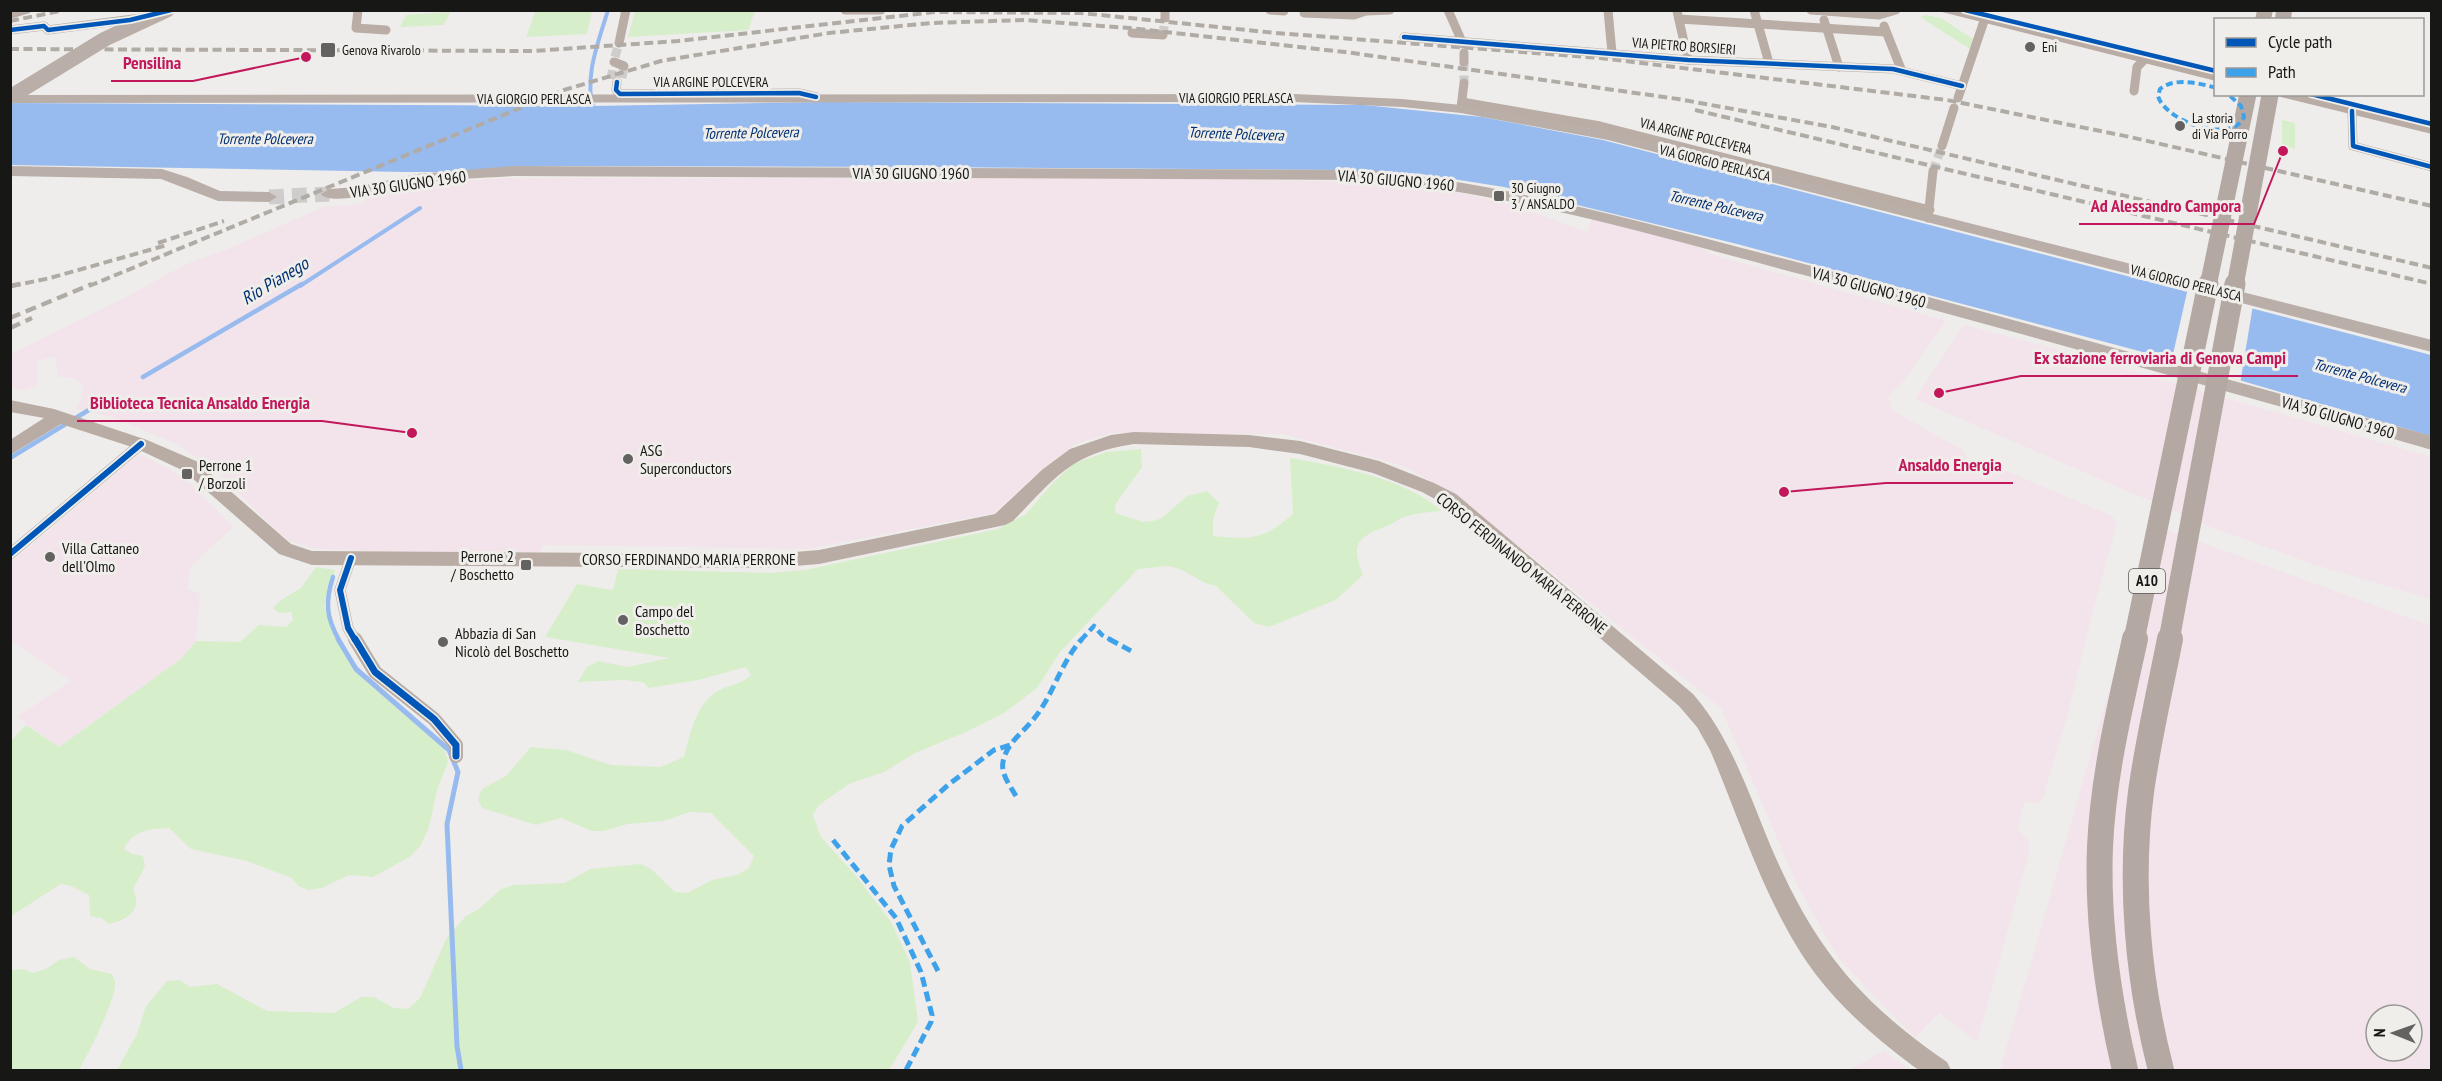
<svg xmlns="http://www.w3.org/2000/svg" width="2442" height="1081" font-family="'PT Sans Narrow',sans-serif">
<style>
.industrial{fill:#f2e4ea;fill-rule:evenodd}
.green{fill:#d7eecb}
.water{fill:#98bbef}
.pier{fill:#efedeb}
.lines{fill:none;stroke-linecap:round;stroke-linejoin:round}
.stream-far2{stroke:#98bbef;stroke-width:4}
.stream-far1{stroke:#98bbef;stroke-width:4.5}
.stream{stroke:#98bbef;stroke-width:5}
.minor-tunnel{stroke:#cfcdcb;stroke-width:9;stroke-dasharray:9 4.5;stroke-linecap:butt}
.primary-tunnel{stroke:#cfcdcb;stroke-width:15;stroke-dasharray:15 8;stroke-linecap:butt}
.minor-far2{stroke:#b9ada6;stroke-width:9}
.minor-far1{stroke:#b9ada6;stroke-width:11}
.minor{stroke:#b9ada6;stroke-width:14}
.secondary{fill:#b8aca4;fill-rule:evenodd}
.primary{fill:#b9aea8;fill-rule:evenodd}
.motorway{fill:#b4a9a2;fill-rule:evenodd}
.rail-far1{stroke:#b1aba6;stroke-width:4;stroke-dasharray:9 4.5;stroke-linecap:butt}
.rail{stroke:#b1aba6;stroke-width:4.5;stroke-dasharray:11 6;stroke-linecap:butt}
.primary-bridge{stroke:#b9aea8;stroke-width:15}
.motorway-bridge-far2{stroke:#b4a9a2;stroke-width:17}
.motorway-bridge-far1{stroke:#b4a9a2;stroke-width:21}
.motorway-bridge{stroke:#b4a9a2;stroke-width:26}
.quiet-far2{stroke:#3da2ea;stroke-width:4;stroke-dasharray:7 4;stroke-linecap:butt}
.quiet-far1{stroke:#3da2ea;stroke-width:4.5;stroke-dasharray:8 4.5;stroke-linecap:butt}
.quiet{stroke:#3da2ea;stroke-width:5;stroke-dasharray:10 5;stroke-linecap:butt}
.cycleway-far2-casing{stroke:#f0eeea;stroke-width:8}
.cycleway-far1-casing{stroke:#f0eeea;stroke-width:10}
.cycleway-casing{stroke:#f0eeea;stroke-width:10}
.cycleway-far2{stroke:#0057b8;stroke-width:4.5}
.cycleway-far1{stroke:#0057b8;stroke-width:6}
.cycleway{stroke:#0057b8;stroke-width:7}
.poi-dot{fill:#636260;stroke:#f0eeea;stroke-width:2}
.labels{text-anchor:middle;stroke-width:6;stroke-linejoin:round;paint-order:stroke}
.far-street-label{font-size:14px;fill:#171715;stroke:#f0eeea}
.far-poi-label{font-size:14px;fill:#171715;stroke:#f0eeea;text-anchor:start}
.far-water-label{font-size:15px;font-style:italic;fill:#003071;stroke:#f0eeea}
.shield{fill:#f0eeea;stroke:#585855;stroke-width:1.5}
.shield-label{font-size:15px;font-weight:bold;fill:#171715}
.street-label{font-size:16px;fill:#171715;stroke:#f0eeea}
.poi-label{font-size:16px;fill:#171715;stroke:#f0eeea;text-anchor:start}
.water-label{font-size:18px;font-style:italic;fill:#003071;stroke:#f0eeea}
.leader{fill:none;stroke:#c2185b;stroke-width:2}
.callout-dot{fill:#c2185b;stroke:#f0eeea;stroke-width:2}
.callout-label{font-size:18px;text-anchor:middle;font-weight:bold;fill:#c2185b;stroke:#f0eeea;stroke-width:6;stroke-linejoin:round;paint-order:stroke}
</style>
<rect width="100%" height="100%" fill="#efedeb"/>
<g class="industrial">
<path d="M505,178H1122L1312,181L1413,186L1461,193L1513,205L1587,232L1592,218L1694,244L1711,254L1946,321L1903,382L1888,396L1892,410L1964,451L1967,459L2004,470L2112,516L2117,524L2094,606L2068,713L2043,798L2038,804L2025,801L2021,814L2018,828L2029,843V853L1977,1042L1939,1013L1915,1038L1839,959L1798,887L1721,708L1454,494L1401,465L1283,434L1110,433L1076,444L1044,467L994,513L807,549L543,545L540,552H384L311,548L290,541L277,531L215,470L177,444L114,418L75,408L81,400L83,386L74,378L58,377L55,356L37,361L38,382L35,386L23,391L11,387V354L132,294L186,264L228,249L323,207L364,204V196L414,184Z"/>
<path d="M1964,325L2055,349L2431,457V599L2312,564L2208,526L1915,399Z"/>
<path d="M139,454L171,470L191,484L233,527L190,567L188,589L200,594L196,641L182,658L58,747L17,717L71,681L11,641L10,563Z"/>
<path d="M2168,530L2431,626V1070H2000L2114,673ZM2376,1015H2412V1051H2376Z"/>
<path d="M1883,1051L1911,1070H1849Z"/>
</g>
<g class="green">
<path d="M536,10L592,11L587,34L526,37Z"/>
<path d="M635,11L636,10L755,11L748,30L628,37Z"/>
<path d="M450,12L444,25L400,27L406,15Z"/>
<path d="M1926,15L1941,18L1973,39L1970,49L1920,17Z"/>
<path d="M2282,120L2295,123V149L2282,146Z"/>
<path d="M1141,449L1142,467L1115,505L1116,513L1143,522L1153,521L1162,518L1187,496L1207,491L1219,503L1213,519V536C1250,540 1265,539 1293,514L1290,458C1337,466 1405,478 1442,511C1430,512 1416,513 1404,517C1398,519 1393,524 1387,526C1358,537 1350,543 1363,575L1336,600L1269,627L1254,623L1216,586L1205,583L1180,569L1168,566L1138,569L1060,652L1037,688L1004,713L966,732L915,753L884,772L849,784L819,805L813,815L821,837L856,876L891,922L910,962L918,1022L889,1070H117L137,1034L146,1006L167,981L180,980L190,987L217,984L267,1011L334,1013L361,997H374L394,1008L408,1009L420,998L447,937L466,916L479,909L501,889L514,885L565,883L590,869L640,864L650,868L675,892L687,893L712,880L737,875L749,868L754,856L711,813L689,812L664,821L628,824L603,831H592L561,818L536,825L482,808L478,800L482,789L506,776L531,747L566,750L611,765L660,767L684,757C690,735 696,703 718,691C730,684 741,685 751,675L746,667L698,680L649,688L643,682L624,680L578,682L587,667L598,661L628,667L669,658L545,637L577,584L613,590L618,569L770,573L805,570L998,529L1026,514L1052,484L1073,464L1106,452Z"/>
<path d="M316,567L335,570L324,606L335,637L368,679L442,741L448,762L437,790L429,827L421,845L411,856L373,877L349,875L322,888L308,890L298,886L292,878L247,861L191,849L169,828C150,829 133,830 124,849L132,854L143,856L145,866L133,889C143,910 128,920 109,924L101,918L90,916L89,895L71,886L61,884L11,916V741L26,725L59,747L182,658L196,641L240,642L259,625L287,627L293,619L291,612L279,613L273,608L281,600L301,588Z"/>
<path d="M74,957L90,969L112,974C113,977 115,980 115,983C117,998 87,1056 79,1070H11V970L23,969L32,973L46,969L59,960Z"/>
</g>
<path class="water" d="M824,102L1364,105L1482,117L1603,140L2431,355V436L2139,351L1737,244L1504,187L1421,174L1346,170L920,167L543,166L454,172H406L11,165V103L592,106Z"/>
<path class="pier" d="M2188,288L2253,305L2240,384L2171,363Z"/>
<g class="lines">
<g class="stream-far2">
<path d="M594,110C583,78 599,41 608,10"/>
<path d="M300,286L420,208"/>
</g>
<g class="stream-far1">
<path d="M143,377L302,284"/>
<path d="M10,458L97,405"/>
<path d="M333,577C325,602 326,617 339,640"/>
</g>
<path class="stream" d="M338,639L356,669L449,750L458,772L447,824L457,1046L461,1070"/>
<g class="minor-tunnel">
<path d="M1163,35L1165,18"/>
<path d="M615,57L619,43"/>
<path d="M1464,62V83"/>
<path d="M622,78L624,66"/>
<path d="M611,79L613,67"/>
<path d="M1933,171L1942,146"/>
</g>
<path class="primary-tunnel" d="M269,197L329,194"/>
<g class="minor-far2">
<path d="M358,10L356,28L386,30"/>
<path d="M845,10H881"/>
<path d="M1165,10V18"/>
<path d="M1270,10L1284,11"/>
<path d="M1448,10L1463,44"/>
<path d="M1608,10L1612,53"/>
<path d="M1754,10L1769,63"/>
<path d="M1811,10L1879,15L1896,10"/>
<path d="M1677,11L1688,60"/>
<path d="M1304,13L1354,15L1366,11L1390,10"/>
<path d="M1679,19L1886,32"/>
<path d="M1824,20L1839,67"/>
<path d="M1884,26L1901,69"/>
<path d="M10,30L44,26L48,30L141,18"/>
<path d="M1132,33L1163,35"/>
<path d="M1404,37L1688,60L1893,69L1962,86"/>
<path d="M619,43L626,10"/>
<path d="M1464,53V62"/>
<path d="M614,62L624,66"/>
<path d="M617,82L616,90L620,94L799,93L816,97"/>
<path d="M2134,91L2137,67L2144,60"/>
<path d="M1958,98L1984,21"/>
<path d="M1462,102L1600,126L1930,210"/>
<path d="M1461,108L1464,83"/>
<path d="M2352,111L2353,146L2432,167"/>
<path d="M1942,146L1954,108"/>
<path d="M1928,218L1933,171"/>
</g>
<g class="minor-far1">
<path d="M10,554L141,444"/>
<path d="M351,558L340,590L348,628L355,640"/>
</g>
<path class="minor" d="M355,639L375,672L434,719L456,745V756"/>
<g class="secondary">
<path d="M32,10L30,13L10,19V11Z"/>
<path d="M1934,10H1957L2216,73V81Z"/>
<path d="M2280,94H2304L2432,126V134L2281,97Z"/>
<path d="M10,400L54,409L147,440L196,461L291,544L312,551L771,554L819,550L995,514L1043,469L1070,449L1111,435L1134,432L1249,435L1300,441L1379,461L1434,483L1456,494L1693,694C1731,738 1749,794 1771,847C1814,947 1857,1000 1947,1062L1951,1070H1919L1913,1066C1877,1039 1844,1011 1817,976C1767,910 1742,825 1710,750L1697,727L1679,706L1444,504L1422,492L1373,473L1300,454L1249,447L1134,444C1071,453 1055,478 1013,521L1005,525L819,564L771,568L312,565L279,554L184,471L135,448L61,424L10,455V440L44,418L10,412Z"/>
</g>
<g class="primary">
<path d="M1294,94L1402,99L1461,105L1609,132L2432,340V352L1608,140L1461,113L1402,107L1294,102L10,103V95Z"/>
<path d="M10,166L162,169L187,177L220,191L269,192L277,197L269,202L218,201L161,179L10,176Z"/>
<path d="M513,166L1368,170C1517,185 1659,227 1804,264C2014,319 2223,378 2432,436V450C2223,390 2014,331 1804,275C1659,237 1517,194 1368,180L513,176C481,178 447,179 416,184C398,187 332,208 321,194L329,189L357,187L417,174Z"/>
</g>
<g class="motorway">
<path d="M2257,10H2273L2271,20H2255Z"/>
<path d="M2276,10H2292L2291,20H2275Z"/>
</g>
<g class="rail-far1">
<path d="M10,21L65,10"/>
<path d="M10,49L533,51L678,41L934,12L1081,13L1276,33L1600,58L1947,100L2130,137L2432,206"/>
<path d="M1695,110L2432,284"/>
<path d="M158,243L224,221"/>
<path d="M12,286L50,278L167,245"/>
<path d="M89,286L564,90L661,61L829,33L931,23L1024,20L1129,28L1345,52L1678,99L1832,127L2432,268"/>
</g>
<g class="rail">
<path d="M10,286L20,284"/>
<path d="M10,318L92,284"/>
<path d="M10,328L32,318"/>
</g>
<path class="primary-bridge" d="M15,94L105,39L167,10"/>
<g class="motorway-bridge-far2">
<path d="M2208,286L2248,94"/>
<path d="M2235,286L2270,95"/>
</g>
<g class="motorway-bridge-far1">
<path d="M2134,640L2208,284"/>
<path d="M2169,640L2235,284"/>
</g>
<g class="motorway-bridge">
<path d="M2125,1070C2108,997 2097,922 2100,847C2103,777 2120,707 2135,639"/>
<path d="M2161,1070C2138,981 2129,884 2141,792C2148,741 2160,690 2170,639"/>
</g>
<path class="quiet-far2" d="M2216,88C2199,83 2175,77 2160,89L2158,96C2165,121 2231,145 2244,117L2241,106L2228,94"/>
<g class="quiet-far1">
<path d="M1914,308L1923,301"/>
<path d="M1081,640L1094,626L1102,635L1111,640"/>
</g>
<g class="quiet">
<path d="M1109,639L1133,652"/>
<path d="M1016,796C1009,784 999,772 1004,758C1008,743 1022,733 1032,721C1053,697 1060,663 1082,639"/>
<path d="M833,840L896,918L921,972L932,1015L931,1022L906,1070"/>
<path d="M938,971L894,886L889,865L891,849L902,826L948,785L994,750L1010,745"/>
</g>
<g class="cycleway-far2-casing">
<g id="cycleway-far2">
<path d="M1965,10L2216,71"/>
<path d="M10,30L44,26L48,30L130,20L171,10"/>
<path d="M1404,37L1688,60L1893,69L1962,86"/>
<path d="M617,82L616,90L620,94L799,93L816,97"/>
<path d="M2311,94L2432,124"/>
<path d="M2352,111L2353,146L2432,167"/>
</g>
</g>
<g class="cycleway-far1-casing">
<g id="cycleway-far1">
<path d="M10,554L141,444"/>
<path d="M351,558L340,590L348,628L355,640"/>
</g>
</g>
<g class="cycleway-casing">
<path id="cycleway" d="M355,639L375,672L434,719L456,745V756"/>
</g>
<use href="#cycleway-far2" class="cycleway-far2"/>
<use href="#cycleway-far1" class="cycleway-far1"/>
<use href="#cycleway" class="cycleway"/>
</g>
<g class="poi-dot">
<circle cx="2030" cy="47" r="6"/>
<rect x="320" y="42" width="16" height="16" rx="3"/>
<circle cx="2180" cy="126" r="6"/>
<rect x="1493" y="190" width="12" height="12" rx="3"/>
<circle cx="628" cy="459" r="6"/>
<rect x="181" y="468" width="12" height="12" rx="3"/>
<circle cx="50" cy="557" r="6"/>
<rect x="520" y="559" width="12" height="12" rx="3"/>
<circle cx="623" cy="620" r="6"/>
<circle cx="443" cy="642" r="6"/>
</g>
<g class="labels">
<g class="far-street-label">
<text transform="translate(1684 46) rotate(4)" y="5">VIA PIETRO BORSIERI</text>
<text x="711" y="87">VIA ARGINE POLCEVERA</text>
<text x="1236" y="103">VIA GIORGIO PERLASCA</text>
<text x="534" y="104">VIA GIORGIO PERLASCA</text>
<text transform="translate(1696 136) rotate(14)" y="5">VIA ARGINE POLCEVERA</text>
<text transform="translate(1715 163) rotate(14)" y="5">VIA GIORGIO PERLASCA</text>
<text transform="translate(2186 283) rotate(14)" y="5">VIA GIORGIO PERLASCA</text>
</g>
<g class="far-poi-label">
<text x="2042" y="52">Eni</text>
<text x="342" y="55">Genova Rivarolo</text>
<text x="2192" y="123">La storia<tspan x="2192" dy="16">di Via Porro</tspan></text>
<text x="1511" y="193">30 Giugno<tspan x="1511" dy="16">3 / ANSALDO</tspan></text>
</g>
<g class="far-water-label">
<text transform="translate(751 133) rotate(-1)" y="5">Torrente Polcevera</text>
<text transform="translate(1236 134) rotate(2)" y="5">Torrente Polcevera</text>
<text x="265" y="144">Torrente Polcevera</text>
<text transform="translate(1716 206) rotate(13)" y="5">Torrente Polcevera</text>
<text transform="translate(2360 376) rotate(15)" y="5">Torrente Polcevera</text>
</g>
<rect class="shield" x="2129" y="569" width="36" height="24" rx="4.5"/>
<g class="shield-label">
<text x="2147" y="586">A10</text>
</g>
<g class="street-label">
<text x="911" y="179">VIA 30 GIUGNO 1960</text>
<text transform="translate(1396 180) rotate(5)" y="6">VIA 30 GIUGNO 1960</text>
<text transform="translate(408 184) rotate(-8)" y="6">VIA 30 GIUGNO 1960</text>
<text transform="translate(1869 287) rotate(15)" y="6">VIA 30 GIUGNO 1960</text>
<text transform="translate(2338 417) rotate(16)" y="6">VIA 30 GIUGNO 1960</text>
<text x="689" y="565">CORSO FERDINANDO MARIA PERRONE</text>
<text transform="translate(1522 563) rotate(39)" y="6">CORSO FERDINANDO MARIA PERRONE</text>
</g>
<g class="poi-label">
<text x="640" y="456">ASG<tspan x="640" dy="18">Superconductors</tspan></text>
<text x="199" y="471">Perrone 1<tspan x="199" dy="18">/ Borzoli</tspan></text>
<text x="62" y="554">Villa Cattaneo<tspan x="62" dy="18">dell'Olmo</tspan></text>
<text x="514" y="562" text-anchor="end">Perrone 2<tspan x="514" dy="18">/ Boschetto</tspan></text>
<text x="635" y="617">Campo del<tspan x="635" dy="18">Boschetto</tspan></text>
<text x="455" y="639">Abbazia di San<tspan x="455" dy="18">Nicolò del Boschetto</tspan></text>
</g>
<g class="water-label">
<text transform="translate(275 281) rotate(-31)" y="6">Rio Pianego</text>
</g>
</g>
<path class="leader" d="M306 57L193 81H111M2283 151L2254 224H2079M1939 393L2021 376H2298M412 433L322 421H77M1784 492L1886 483H2013"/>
<g class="callout-dot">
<circle cx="306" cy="57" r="6"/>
<circle cx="2283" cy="151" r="6"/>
<circle cx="1939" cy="393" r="6"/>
<circle cx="412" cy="433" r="6"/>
<circle cx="1784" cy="492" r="6"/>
</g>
<g class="callout-label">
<text x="152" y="69">Pensilina</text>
<text x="2166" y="212">Ad Alessandro Campora</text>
<text x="2160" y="364">Ex stazione ferroviaria di Genova Campi</text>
<text x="200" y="409">Biblioteca Tecnica Ansaldo Energia</text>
<text x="1950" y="471">Ansaldo Energia</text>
</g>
<rect width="2442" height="1081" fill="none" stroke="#171715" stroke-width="24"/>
<rect x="2214" y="18" width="210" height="78" fill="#f0eeea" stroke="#999895" stroke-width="1.5"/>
<rect x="2226" y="38" width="30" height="9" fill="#0057b8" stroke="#999895" stroke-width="1.5"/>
<text x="2268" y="48" font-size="18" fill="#171715">Cycle path</text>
<rect x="2226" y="68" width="30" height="9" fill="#3da2ea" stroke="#999895" stroke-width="1.5"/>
<text x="2268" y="78" font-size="18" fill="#171715">Path</text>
<g transform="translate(2394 1033) rotate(271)"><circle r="28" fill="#f0eeea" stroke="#999895" stroke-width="1.5"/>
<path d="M0-4.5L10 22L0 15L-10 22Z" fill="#636260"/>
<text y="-9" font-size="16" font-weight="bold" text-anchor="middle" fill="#171715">N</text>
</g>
</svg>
